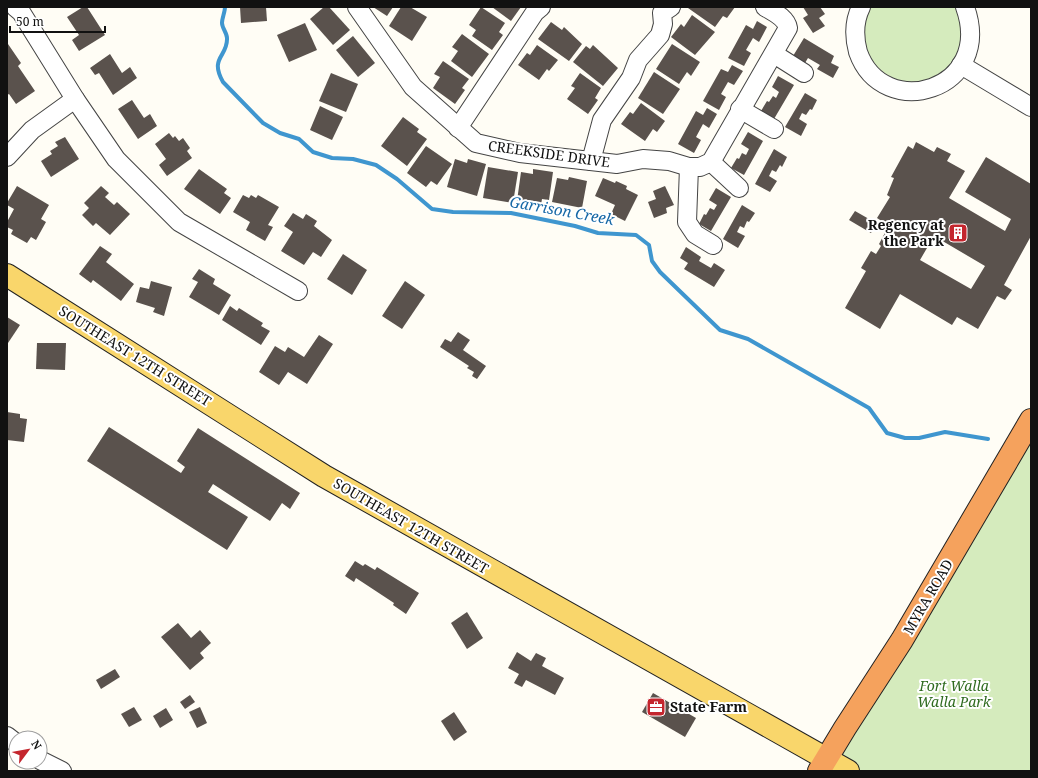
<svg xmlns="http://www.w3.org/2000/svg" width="1038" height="778" font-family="'Noto Serif',serif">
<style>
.green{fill:#d5ebbd}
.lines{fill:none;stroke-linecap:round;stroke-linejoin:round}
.stream{stroke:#3f96cf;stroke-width:4}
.building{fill:#5a524d;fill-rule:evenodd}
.minor-casing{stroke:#444;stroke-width:20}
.major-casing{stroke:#222;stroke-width:24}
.highway-casing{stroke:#222;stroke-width:24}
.minor{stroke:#fff;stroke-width:18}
.major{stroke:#f9d66b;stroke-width:22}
.highway{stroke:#f5a25d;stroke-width:22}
.labels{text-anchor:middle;stroke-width:4;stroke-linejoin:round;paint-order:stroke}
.street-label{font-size:14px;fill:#111;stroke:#fff}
.poi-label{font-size:14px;font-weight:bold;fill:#111;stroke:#fff;text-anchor:end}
.park-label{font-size:14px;font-style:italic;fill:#2f6b1f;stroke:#fff}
.water-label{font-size:15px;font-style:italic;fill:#1768a6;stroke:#fff}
</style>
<rect width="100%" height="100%" fill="#fffdf5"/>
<g class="green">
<path d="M868,7H960L962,51C955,58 948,71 939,76C908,95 867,72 862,37C861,28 866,16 868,7Z"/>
<path d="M1031,415V771H848L826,759Z"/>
</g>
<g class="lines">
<path class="stream" d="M225,7C225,12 222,18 222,23C222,28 227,33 227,38C228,57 209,57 223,82L263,123L280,133L299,139L313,152L332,158L353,159L376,165L397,179L432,209L453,212L511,213L575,226L598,233L636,235L649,245L652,261L660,272L720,330L748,339L869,408L887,433L905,438H919L945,432L988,439"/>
</g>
<g class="building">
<path d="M83,7H87L105,35L79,51L72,40L79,35L67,17Z"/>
<path d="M240,7H266L267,21L241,23Z"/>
<path d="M324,7H329L350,30L333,45L310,19Z"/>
<path d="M373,7H393L387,16Z"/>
<path d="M401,7H410L427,17L412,41L389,26Z"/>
<path d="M481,7L505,23L499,32L503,35L492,50L472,36L476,30L469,25Z"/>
<path d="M492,7H521L511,21Z"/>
<path d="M689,7H735L727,18L723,16L715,27L688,8Z"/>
<path d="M803,7H820L825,14L819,18L825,26L813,33L803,18L808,15Z"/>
<path d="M692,15L715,32L695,55L671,37L681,24L684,27Z"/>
<path d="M757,21L767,27L759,42L753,38L746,50L751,53L744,66L728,58L746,25L753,29Z"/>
<path d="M551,22L562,30L564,27L582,44L569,61L538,39Z"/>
<path d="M305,23L317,50L289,62L277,35Z"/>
<path d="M462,34L489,54L472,77L451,61L458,51L452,47Z"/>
<path d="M353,36L375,63L358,77L336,50Z"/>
<path d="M804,38L834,56L831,63L839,67L833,78L817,69L820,65L808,58L805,63L793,56Z"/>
<path d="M8,44L21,63L18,66L35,91L16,104L9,94L7,95Z"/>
<path d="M672,44L700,62L691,76L687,72L679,84L656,69Z"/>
<path d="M537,45L558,60L549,71L547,69L539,80L518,65L527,53L530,55Z"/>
<path d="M593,45L618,68L603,86L573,62L586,46L590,49Z"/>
<path d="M110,54L122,73L130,67L137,78L113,95L99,73L95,75L90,68Z"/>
<path d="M443,61L469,79L462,88L465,90L455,104L433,88L440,77L434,74Z"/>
<path d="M732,65L743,71L734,85L728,82L721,94L726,97L719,110L703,101L721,69L728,72Z"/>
<path d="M654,72L680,89L663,114L638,98Z"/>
<path d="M331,73L358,84L346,112L319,101Z"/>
<path d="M580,73L601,88L595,98L598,100L588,114L567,99L575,88L571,86Z"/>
<path d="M778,76L794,85L774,119L761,111L767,101L769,102L773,96L776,98L779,92L772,87Z"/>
<path d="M805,93L817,100L812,110L810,109L806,115L802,113L799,119L807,124L801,136L785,127Z"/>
<path d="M132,100L144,118L150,114L157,126L138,139L118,109Z"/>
<path d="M641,103L665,121L657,132L653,129L645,141L621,124L630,112L633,114Z"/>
<path d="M320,106L343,117L332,140L310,130Z"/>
<path d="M707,108L717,114L709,128L703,124L696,137L701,140L694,153L678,144L696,111L703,115Z"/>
<path d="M403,117L419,129L417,132L427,139L407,166L381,146Z"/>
<path d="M748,132L763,141L744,175L731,168L737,158L739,159L742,153L746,155L749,149L741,144Z"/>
<path d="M169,133L173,138L175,136L179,141L183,138L190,148L187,151L192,158L167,176L159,165L166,159L155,144Z"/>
<path d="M65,137L79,159L51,177L41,161L52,154L50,151L58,146L55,142Z"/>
<path d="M916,142L934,152L937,147L951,154L947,161L965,171L949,198L1005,231L1011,219L965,192L986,157L1031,184V236L1004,285L1012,290L1005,300L997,296L978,329L957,317L952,325L900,294L880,329L845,308L866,271L861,268L871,251L876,254L881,246L879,244L887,229L881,226L883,222L877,218L890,197L887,195L894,178L891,177L908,146L913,149ZM934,236L985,266L971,289L920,260Z"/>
<path d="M426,146L452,164L437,185L431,181L426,187L407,173Z"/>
<path d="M774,149L787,157L782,167L780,165L776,172L772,170L769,176L777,181L770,192L755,184Z"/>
<path d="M455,159L467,163L468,159L486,164L477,196L447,187Z"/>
<path d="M488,167L518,172L513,203L483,198Z"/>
<path d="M199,169L227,189L224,193L231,198L220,214L184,189Z"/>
<path d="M533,169L553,172L549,200L542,199L541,205L517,201L521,172L533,174Z"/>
<path d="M569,177L587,181L582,208L552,202L557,178L568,180Z"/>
<path d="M603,178L615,183L616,181L627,186L626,189L638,195L625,221L611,214L615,205L595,196Z"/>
<path d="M17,186L49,205L41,219L46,222L36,240L31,237L27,243L11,234L13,230L7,227V222L14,209L7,205V203Z"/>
<path d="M101,186L109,193L105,197L114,205L117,202L130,214L110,235L96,223L93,226L82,215L89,208L84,203Z"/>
<path d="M665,186L674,205L666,208L667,213L654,218L648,202L656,199L653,191Z"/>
<path d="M716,188L731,197L711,231L699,224L704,214L706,215L710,208L714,210L717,205L709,200Z"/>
<path d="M243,195L249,198L251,195L256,198L258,195L279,207L268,225L273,227L265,241L246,230L250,222L233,212Z"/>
<path d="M742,205L755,213L749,222L747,221L744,228L740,226L737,232L745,236L738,248L723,239Z"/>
<path d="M855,211L876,223L871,233L849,220Z"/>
<path d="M293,213L303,219L306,214L317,221L314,226L332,240L321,257L313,252L304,265L281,251L293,232L284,226Z"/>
<path d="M100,246L112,254L106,262L134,284L121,301L93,280L91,283L79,274Z"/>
<path d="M686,247L701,257L699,261L711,268L714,263L725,270L714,287L684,269L688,263L680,258Z"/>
<path d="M343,254L367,270L352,295L327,279Z"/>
<path d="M199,269L215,279L213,284L231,295L219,315L189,297L198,282L192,279Z"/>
<path d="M151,281L172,287L164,316L153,312L155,308L136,302L140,287L149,289Z"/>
<path d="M405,281L425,295L402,329L382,316Z"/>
<path d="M230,306L237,311L239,308L263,323L261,326L270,331L261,345L222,320Z"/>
<path d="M7,317L20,325L8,343H7Z"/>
<path d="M458,332L470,340L463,350L486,366L477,379L472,376L474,372L467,368L469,366L440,347L445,339L451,342Z"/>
<path d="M319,335L333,344L307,384L288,372L279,385L259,372L275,346L285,352L288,347L304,357Z"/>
<path d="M37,343H66L65,370L36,369Z"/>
<path d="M7,412L20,414V418L27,419L24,442L7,440Z"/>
<path d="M109,427L181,473L185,467L177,461L198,428L300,493L290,509L282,503L270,521L213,484L208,492L248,517L227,550L87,461Z"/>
<path d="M355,561L363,566L365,564L375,570L377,567L419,593L406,614L393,605L394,603L356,578L354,582L345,576Z"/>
<path d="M467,612L483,638L467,649L451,623Z"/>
<path d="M178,623L191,638L200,630L211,643L200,653L204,658L190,670L161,637Z"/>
<path d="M517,652L531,661L536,653L546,658L542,666L564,678L555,695L526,680L522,687L514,683L519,674L508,668Z"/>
<path d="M115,669L120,677L101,689L96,680Z"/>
<path d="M653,693L696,718L685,737L642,712Z"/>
<path d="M190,695L195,702L185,709L180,702Z"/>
<path d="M134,707L142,720L129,727L121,714Z"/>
<path d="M200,707L207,723L197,728L189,712Z"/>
<path d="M166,708L173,720L160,728L153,716Z"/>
<path d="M454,712L467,732L454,741L441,721Z"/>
</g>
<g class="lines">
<g class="minor-casing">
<g id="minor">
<path d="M15,7L21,12L75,99L116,159L179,222L298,291"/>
<path d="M357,7L413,87L476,143L520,153L617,164L643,159L669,161L689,167H700L711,162L788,28C786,17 773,12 765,7"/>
<path d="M861,7C854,21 854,37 858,52C883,123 995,91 965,7"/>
<path d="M774,54L804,73"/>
<path d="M961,65L1031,107"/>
<path d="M740,109L774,129"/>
<path d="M458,128L535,12L541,7"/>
<path d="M7,157L32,130L75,99"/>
<path d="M591,161L602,120L631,78L638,60L660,35L663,24L662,13L671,7"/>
<path d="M711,162L739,188"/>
<path d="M689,167L687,222L695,234L713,245"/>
<path d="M7,736L16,743"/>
<path d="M40,760L62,771"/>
</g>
</g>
<g class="major-casing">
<path id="major" d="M7,275L324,476L848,771"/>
</g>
<g class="highway-casing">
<path id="highway" d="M819,771L845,728L902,640L1031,420"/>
</g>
<use href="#minor" class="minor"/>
<use href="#major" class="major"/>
<use href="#highway" class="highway"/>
</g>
<defs>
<g id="building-square" transform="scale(1)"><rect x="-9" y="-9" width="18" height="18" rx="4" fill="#c4262e" stroke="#fff"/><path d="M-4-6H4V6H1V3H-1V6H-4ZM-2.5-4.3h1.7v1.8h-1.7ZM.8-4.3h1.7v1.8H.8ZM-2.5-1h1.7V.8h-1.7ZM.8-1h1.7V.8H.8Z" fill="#fff"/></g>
<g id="office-square" transform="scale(1)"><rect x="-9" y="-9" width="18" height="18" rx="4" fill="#c4262e" stroke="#fff"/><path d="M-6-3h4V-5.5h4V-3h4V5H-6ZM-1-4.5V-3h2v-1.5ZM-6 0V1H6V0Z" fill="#fff"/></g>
</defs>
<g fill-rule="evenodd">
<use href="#building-square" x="958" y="233"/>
<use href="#office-square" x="656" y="707"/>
</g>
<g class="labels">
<g class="street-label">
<text transform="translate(549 154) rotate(8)" y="5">CREEKSIDE DRIVE</text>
<text transform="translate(135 356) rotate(32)" y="5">SOUTHEAST 12TH STREET</text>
<text transform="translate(411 526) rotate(30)" y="5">SOUTHEAST 12TH STREET</text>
<text transform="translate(928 597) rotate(-60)" y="5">MYRA ROAD</text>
</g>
<g class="poi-label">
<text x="944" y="230">Regency at<tspan x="944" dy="16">the Park</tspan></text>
<text x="670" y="712" text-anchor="start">State Farm</text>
</g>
<g class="park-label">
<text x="954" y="691">Fort Walla<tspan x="954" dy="16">Walla Park</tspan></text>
</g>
<g class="water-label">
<text transform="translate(562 211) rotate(10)" y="5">Garrison Creek</text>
</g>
</g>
<rect width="1038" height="778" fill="none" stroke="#111111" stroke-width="16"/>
<g transform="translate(28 750) rotate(58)"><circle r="19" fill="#ffffff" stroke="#a0a0a0"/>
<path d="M0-3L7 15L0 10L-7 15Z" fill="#c4262e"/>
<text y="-6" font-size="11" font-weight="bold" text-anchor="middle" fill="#111111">N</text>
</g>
<path d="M10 26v6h95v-6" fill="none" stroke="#111111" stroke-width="2"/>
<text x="16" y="26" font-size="12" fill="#111111" stroke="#ffffff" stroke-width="3" paint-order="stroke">50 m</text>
</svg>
